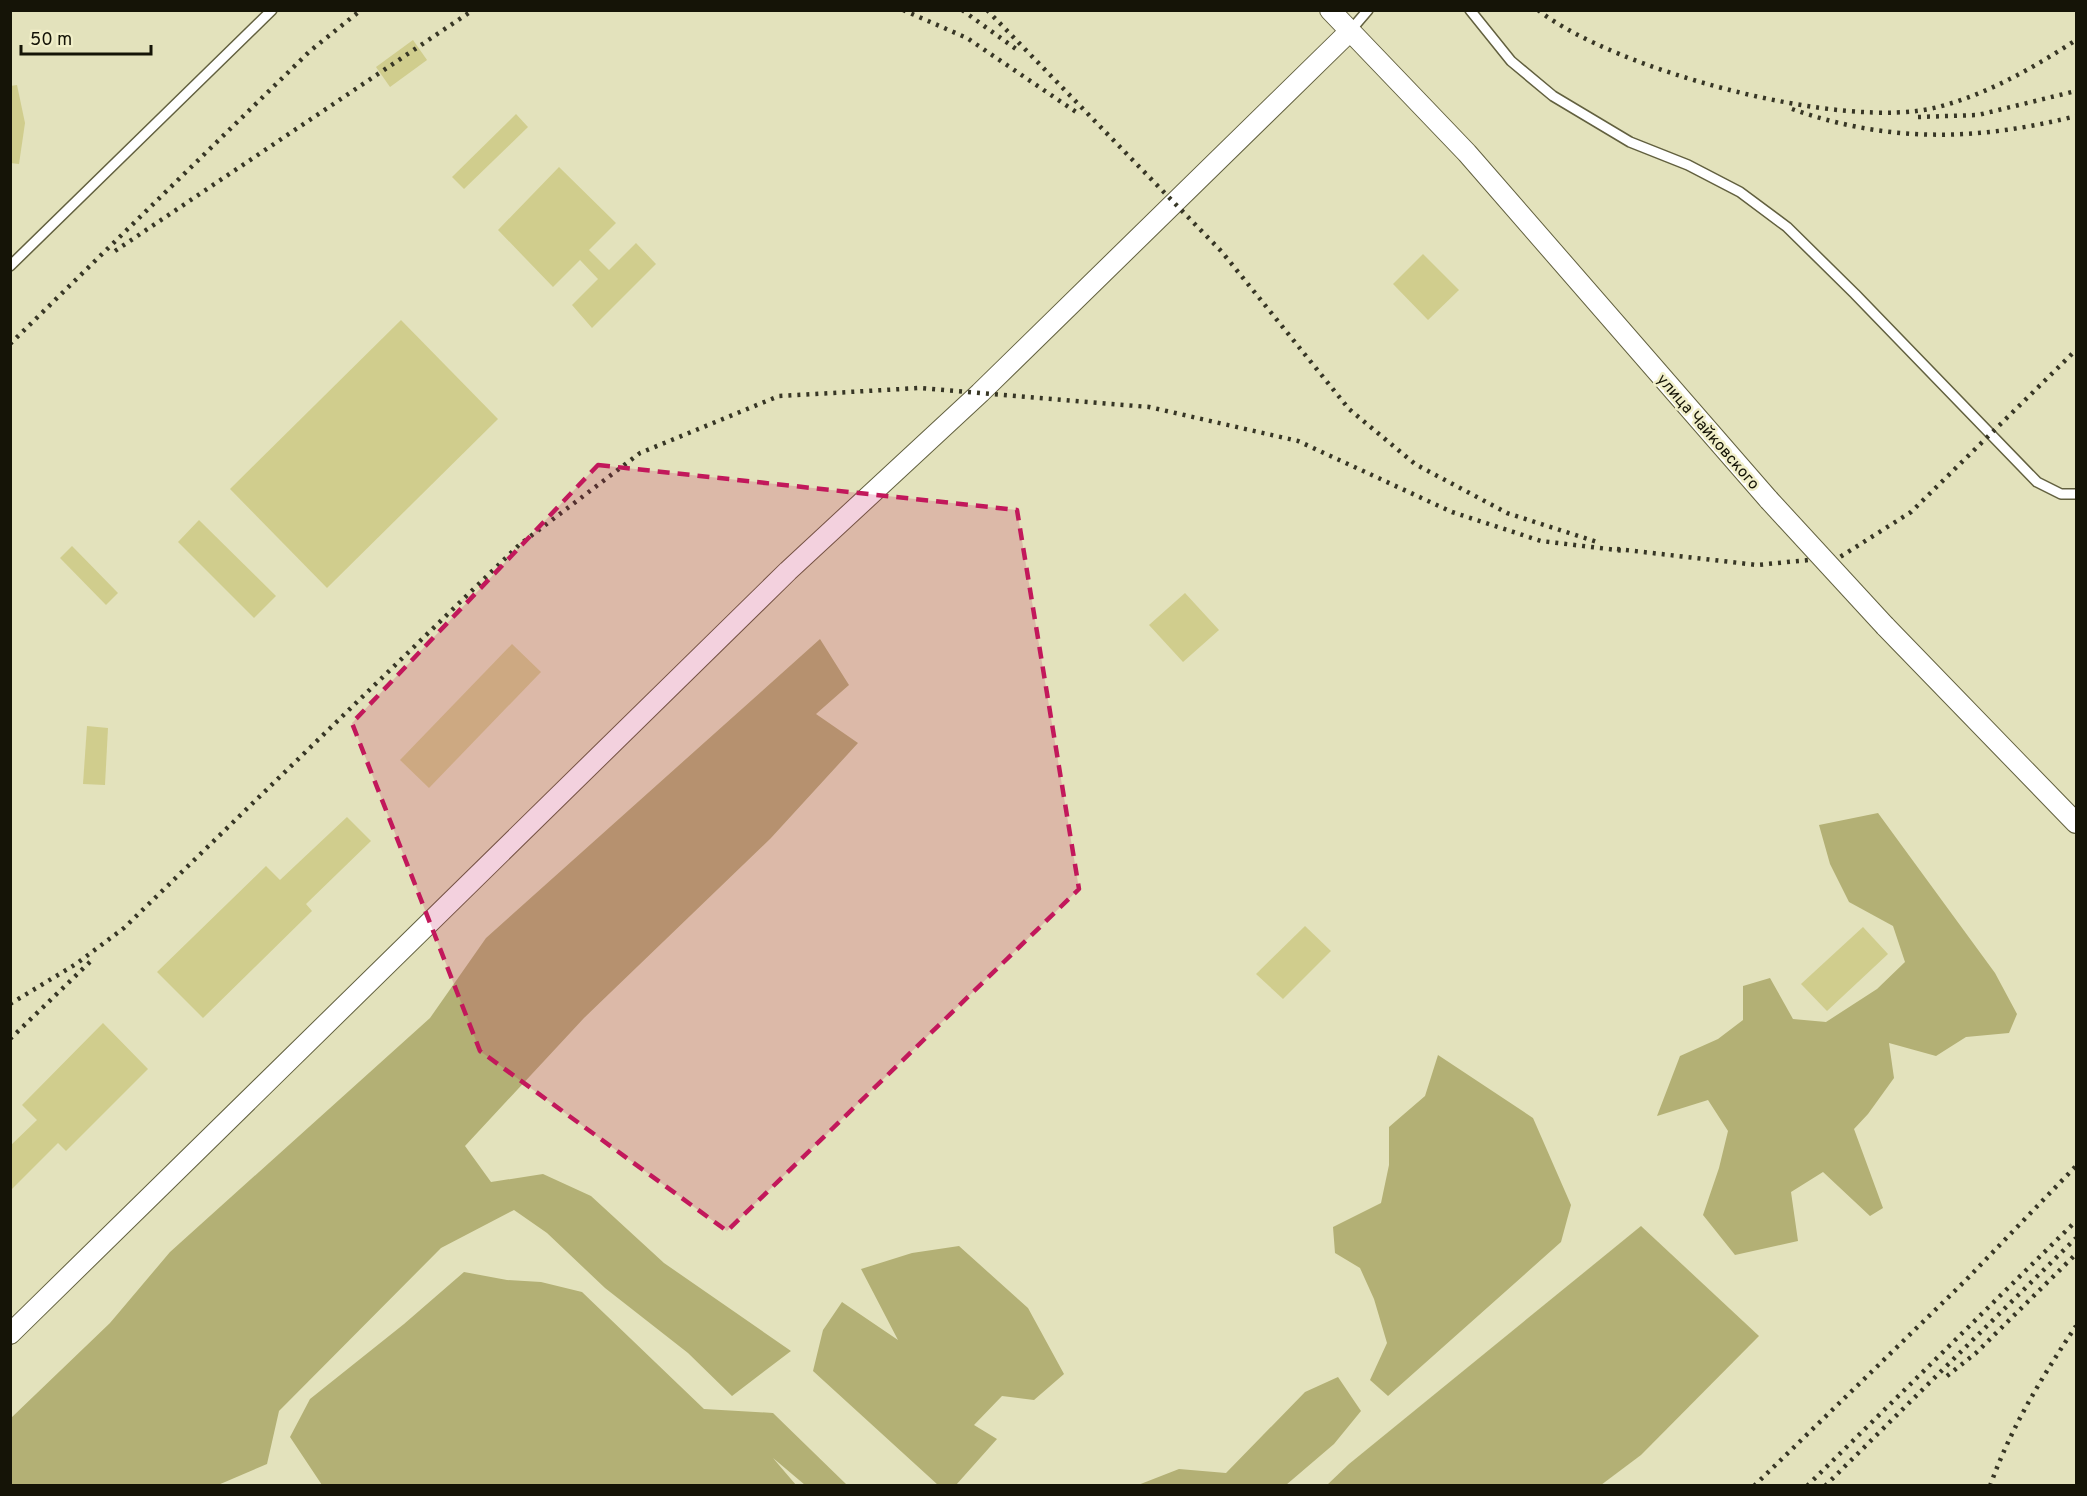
<svg xmlns="http://www.w3.org/2000/svg" width="2087" height="1496" font-family="Overpass,sans-serif">
<style>
.green{fill:#b3b075}
.building{fill:#d0cd8d}
.lines{fill:none;stroke-linecap:round;stroke-linejoin:round}
.lane-casing{stroke:#62603f;stroke-width:12}
.street-casing{stroke:#62603f;stroke-width:22}
.lane{stroke:#fff;stroke-width:9}
.street{stroke:#fff;stroke-width:20}
.rail{stroke:#373625;stroke-width:4.5;stroke-dasharray:3 6;stroke-linecap:butt}
.street-bridge-casing{stroke:#62603f;stroke-width:22;stroke-linecap:butt}
.street-bridge{stroke:#fff;stroke-width:20}
.marked{fill:#c2185b;fill-opacity:0.2;stroke:#c2185b;stroke-width:4.5;stroke-dasharray:12 8;stroke-linejoin:round}
.labels{text-anchor:middle;stroke-width:5;stroke-linejoin:round;paint-order:stroke}
.street-label{font-size:16px;fill:#151407;stroke:#f1efc9}
</style>
<rect width="100%" height="100%" fill="#e3e2bc"/>
<g class="green">
<path d="M820,639L849,685L816,714L858,743L771,838L584,1018L465,1146L491,1182L543,1174L591,1196L664,1263L791,1351L732,1396L688,1353L605,1288L547,1233L514,1210L441,1248L279,1411L267,1464L218,1485H11V1418L110,1323L170,1252L430,1018L486,938Z"/>
<path d="M1878,813L1995,973L2017,1014L2009,1033L1966,1037L1936,1056L1889,1043L1894,1078L1868,1114L1854,1129L1883,1208L1870,1216L1823,1172L1791,1192L1798,1241L1735,1255L1703,1215L1719,1168L1728,1131L1708,1100L1657,1116L1680,1056L1718,1039L1743,1020V986L1770,978L1793,1019L1826,1022L1877,989L1905,962L1893,926L1849,902L1830,864L1819,825Z"/>
<path d="M1438,1055L1533,1118L1571,1205L1561,1242L1388,1396L1370,1380L1387,1343L1374,1299L1360,1268L1335,1253L1333,1227L1381,1203L1389,1165V1127L1425,1096Z"/>
<path d="M1641,1226L1759,1336L1641,1455L1601,1485H1327L1349,1464Z"/>
<path d="M959,1246L1028,1308L1064,1374L1034,1400L1002,1396L974,1425L997,1439L956,1485H938L813,1371L823,1330L842,1302L898,1340L861,1269L912,1253Z"/>
<path d="M464,1272L507,1280L541,1282L582,1292L704,1409L773,1413L847,1485H805L773,1458L796,1485H322L290,1437L310,1399L404,1324Z"/>
<path d="M1338,1377L1361,1411L1334,1444L1286,1485H1138L1179,1469L1226,1473L1305,1392Z"/>
</g>
<g class="building">
<path d="M413,40L427,60L390,87L376,67Z"/>
<path d="M17,85L25,123L19,164L10,163V86Z"/>
<path d="M516,114L528,127L464,189L452,177Z"/>
<path d="M559,167L616,223L589,250L609,270L636,243L656,264L592,328L572,305L598,279L580,260L553,287L498,230Z"/>
<path d="M1423,254L1459,290L1428,320L1393,284Z"/>
<path d="M401,320L498,419L327,588L230,489Z"/>
<path d="M199,520L276,596L254,618L178,542Z"/>
<path d="M72,546L118,593L106,605L60,558Z"/>
<path d="M1185,593L1219,630L1183,662L1149,625Z"/>
<path d="M512,644L541,672L429,788L400,760Z"/>
<path d="M87,726L108,728L105,785L83,784Z"/>
<path d="M347,817L371,841L306,904L312,911L203,1018L157,972L266,866L280,880Z"/>
<path d="M1305,926L1331,951L1283,999L1256,974Z"/>
<path d="M1863,927L1888,954L1827,1011L1801,984Z"/>
<path d="M103,1023L148,1069L66,1151L58,1143L10,1191V1146L37,1120L22,1105Z"/>
</g>
<g class="lines">
<g class="lane-casing">
<g id="lane">
<path d="M1470,10L1511,61L1553,96L1630,142L1688,165L1740,192L1787,227L1855,294L2037,482L2061,494H2076"/>
<path d="M1350,31L1368,10"/>
<path d="M10,266L272,10"/>
</g>
</g>
<g class="street-casing">
<g id="street">
<path d="M1330,10L1467,153L1769,500"/>
<path d="M1885,626L2076,823"/>
<path d="M10,1334L788,571L980,393L1350,31"/>
</g>
</g>
<use href="#lane" class="lane"/>
<use href="#street" class="street"/>
<g class="rail">
<path d="M903,10L967,38L1079,114"/>
<path d="M962,10L1016,49"/>
<path d="M987,10L1222,252L1349,409L1415,464L1507,513L1597,542"/>
<path d="M1538,10C1614,70 1844,132 1938,107C1988,94 2033,68 2076,40"/>
<path d="M1792,109C1888,143 1978,141 2076,116"/>
<path d="M1918,117L1978,115L2076,91"/>
<path d="M115,251L473,10"/>
<path d="M10,344L310,51L361,10"/>
<path d="M1617,549L1757,565L1840,557L1911,512L2076,350"/>
<path d="M10,1004L76,964L124,928L519,545L640,453L779,396L919,388L1149,407L1298,441L1452,512L1541,541L1625,551"/>
<path d="M10,1039L92,960"/>
<path d="M1947,1376L1976,1353L2076,1254"/>
<path d="M1754,1486L1965,1281L2076,1166"/>
<path d="M1807,1486L2076,1221"/>
<path d="M1825,1486L2076,1238"/>
<path d="M1990,1486C2011,1427 2042,1377 2076,1326"/>
</g>
<g class="street-bridge-casing">
<path id="street-bridge" d="M1769,500L1885,626"/>
</g>
<use href="#street-bridge" class="street-bridge"/>
</g>
<path class="marked" d="M598,465L1017,510L1079,889L727,1231L480,1051L352,723Z"/>
<g class="labels">
<g class="street-label">
<text transform="translate(1709 431) rotate(49)" y="6">улица Чайковского</text>
</g>
</g>
<rect width="2087" height="1496" fill="none" stroke="#151407" stroke-width="24"/>
<path d="M21 45v9h130v-9" fill="none" stroke="#151407" stroke-width="3"/>
<text x="30" y="45" font-size="18" fill="#151407" stroke="#f1efc9" stroke-width="4.5" paint-order="stroke">50 m</text>
</svg>
